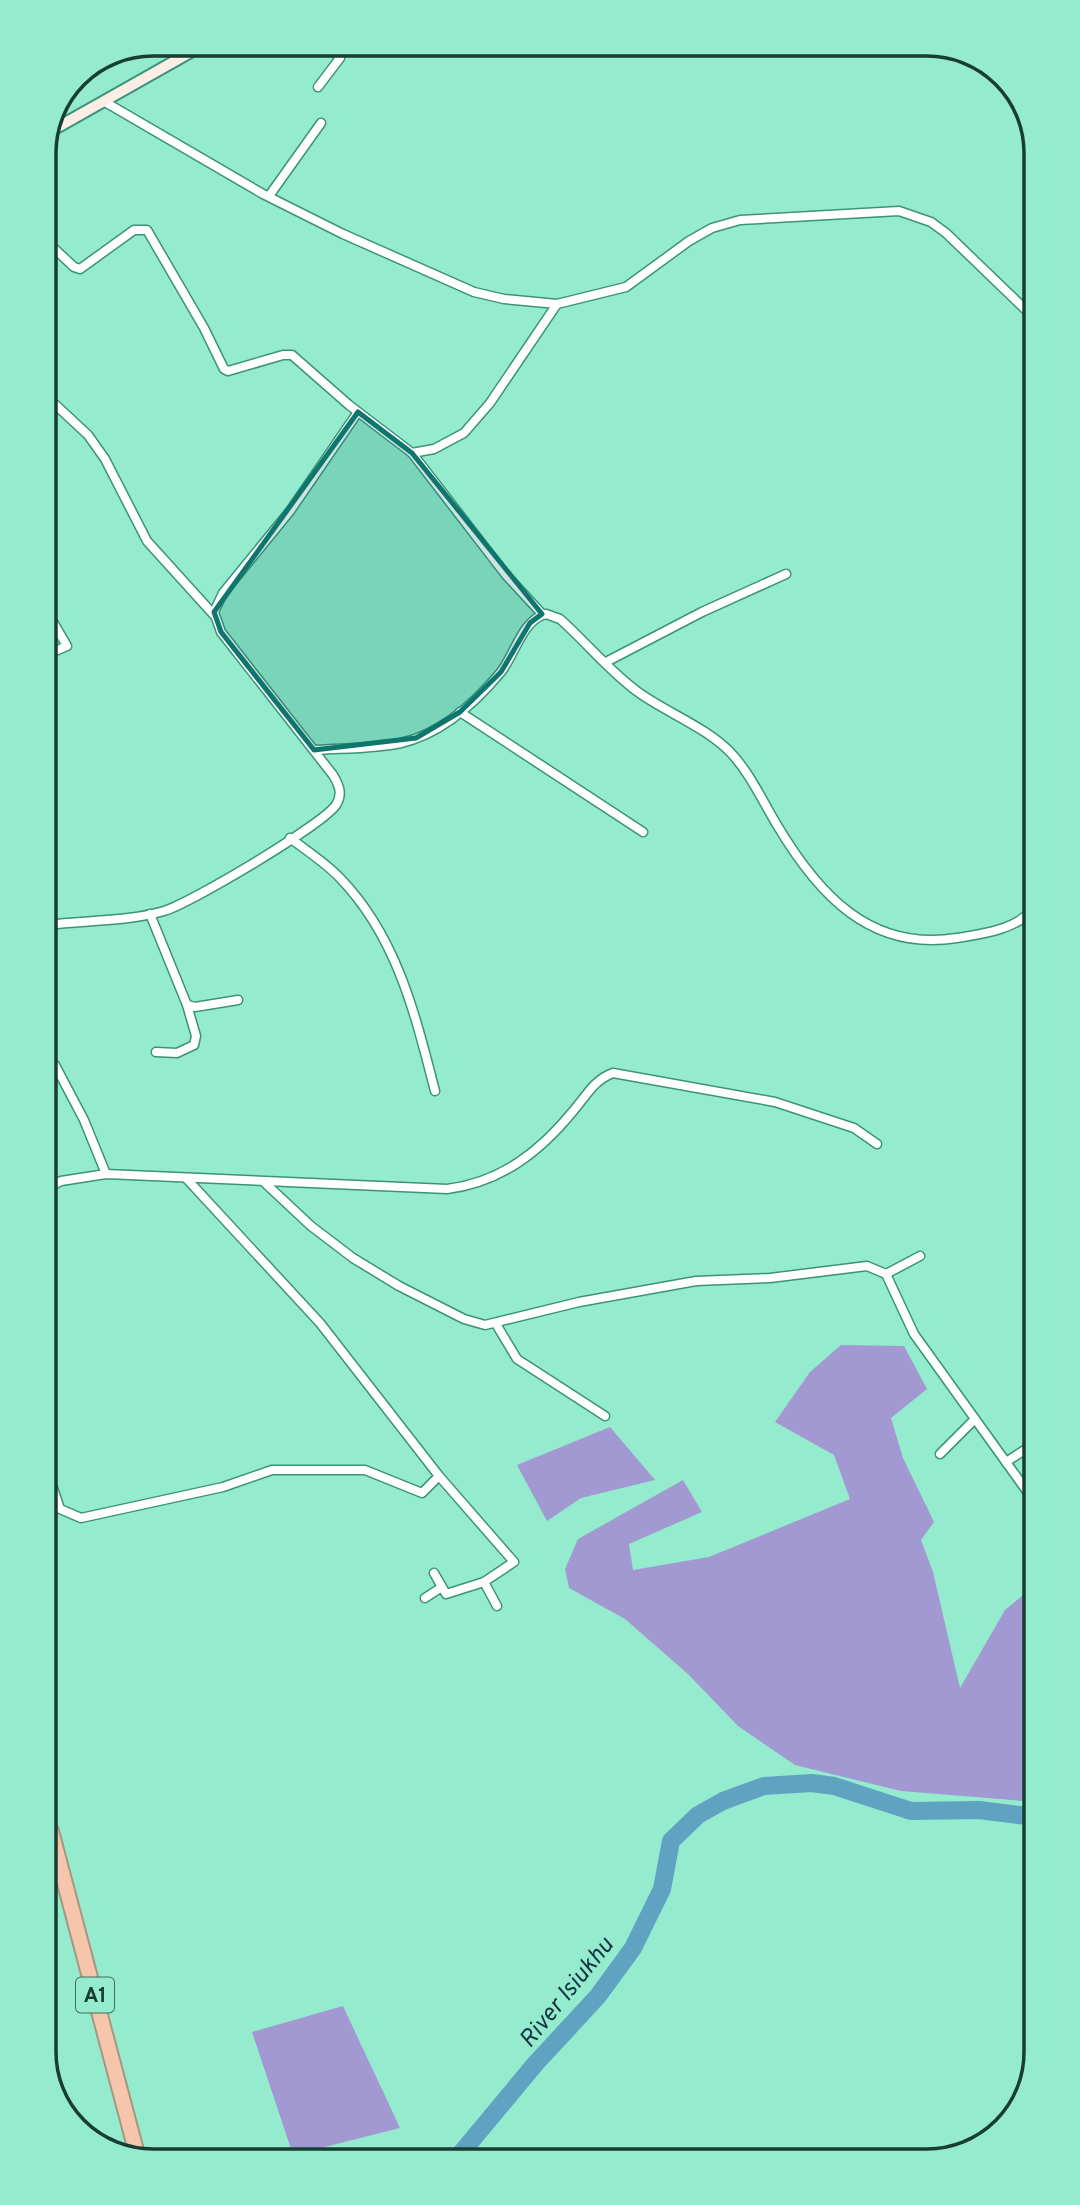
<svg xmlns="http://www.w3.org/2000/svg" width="1080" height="2205" font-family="Overpass,sans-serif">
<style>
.forest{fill:#a299d2}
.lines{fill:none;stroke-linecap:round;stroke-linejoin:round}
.river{stroke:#60a2c2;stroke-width:18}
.street-casing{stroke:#3b9379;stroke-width:11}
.secondary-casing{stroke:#3b9379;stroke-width:14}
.highway-casing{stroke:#a89680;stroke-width:18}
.street{stroke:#fff;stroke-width:8}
.secondary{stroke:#fceee6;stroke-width:10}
.highway{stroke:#f5c6ab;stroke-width:14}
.marked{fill:#0f766e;fill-opacity:0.2;stroke:#0f766e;stroke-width:5;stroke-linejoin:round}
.labels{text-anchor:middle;stroke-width:5;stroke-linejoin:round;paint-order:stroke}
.shield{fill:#94ebce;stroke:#3d7160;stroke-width:2}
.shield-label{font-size:21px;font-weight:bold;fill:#183d31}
.water-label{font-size:24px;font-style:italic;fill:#153442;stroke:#94ebce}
.rim{fill:none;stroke:#183d31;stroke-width:3.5}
</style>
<rect width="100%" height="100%" fill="#94ebce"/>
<g class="forest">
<path d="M841,1345L904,1346L927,1389L891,1418L903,1458L934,1522L921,1540L933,1572L960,1688L1005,1610L1034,1586L1035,1802L901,1791L795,1765L738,1726L688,1674L625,1619L569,1588L565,1569L578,1539L683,1480L702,1512L629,1544L633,1570L709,1557L850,1499L834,1455L775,1422L810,1372Z"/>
<path d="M610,1427L655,1480L581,1498L547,1521L517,1465Z"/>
<path d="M343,2006L400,2128L293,2155L252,2032Z"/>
</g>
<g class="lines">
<path class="river" d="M457,2158L536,2063L598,1996L633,1948L662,1889L671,1841L698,1815L723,1801L764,1786L812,1783L834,1786L911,1811L979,1810L1035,1817"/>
<g class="street-casing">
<g id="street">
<path d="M491,44L499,48L510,44"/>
<path d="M318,87L340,58L326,44"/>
<path d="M105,102L263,194L343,234L474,292L504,299L557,304L626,287L689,241L712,228L740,220L899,211L931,222L946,233L1029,313"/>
<path d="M269,196L321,123"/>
<path d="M44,239L74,267L80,269L134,230H147L204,328L224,369L228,371L283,355H292L349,405L412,453L434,449L464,433L490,403L557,304"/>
<path d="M45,395L88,435L105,459L147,541L214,615"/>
<path d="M412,453L506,575L542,614"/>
<path d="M46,610L67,646L46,655"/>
<path d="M606,662L702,612L786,574"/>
<path d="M460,712L643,832"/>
<path d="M314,750C343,748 373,749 401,743C441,734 476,702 501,672C515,654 523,619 546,614L560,619C586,642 610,672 638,692C667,713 706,727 731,753C750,773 763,802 777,825C818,894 870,952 957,938C981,934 1014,930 1031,911"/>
<path d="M290,838C307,851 326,863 340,878C397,937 415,1014 435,1091"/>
<path d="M150,914L187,1005L195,1007L238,1000"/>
<path d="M47,925C86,920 126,922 164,911C191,903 322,825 336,805C343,794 339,785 333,775L221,632L214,612L223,593L290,511L358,412"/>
<path d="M156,1052L177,1053L194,1045L196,1036L187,1005"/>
<path d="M55,1065L84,1120L106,1174"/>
<path d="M265,1183L311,1226L353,1258L399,1286L464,1319L485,1325L579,1302L696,1281L770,1278L867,1266L886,1274L920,1256"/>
<path d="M48,1188L61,1181L106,1174L447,1189C501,1182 540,1152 574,1110C587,1095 594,1080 613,1073L775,1102L854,1128L877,1144"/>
<path d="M886,1274L914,1334L1034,1501"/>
<path d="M496,1324L517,1359L605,1416"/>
<path d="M940,1454L975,1419"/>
<path d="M1006,1462L1034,1444"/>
<path d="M49,1476L60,1509L81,1518L223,1487L272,1470H365L422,1493L439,1476L320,1323L186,1178"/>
<path d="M434,1573L446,1594L484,1582L514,1562L439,1476"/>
<path d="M484,1582L497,1606"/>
<path d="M425,1598L442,1587"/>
</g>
</g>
<g class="secondary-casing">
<path id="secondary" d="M51,131L205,44"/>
</g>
<g class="highway-casing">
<path id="highway" d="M51,1831L138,2158"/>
</g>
<use href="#street" class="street"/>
<use href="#secondary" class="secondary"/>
<use href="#highway" class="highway"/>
</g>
<path class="marked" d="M358,412L412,453L542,614L530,623L501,672L460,712L416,738L314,750L221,632L214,612Z"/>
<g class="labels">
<rect class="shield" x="76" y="1977.5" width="38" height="35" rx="5"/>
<g class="shield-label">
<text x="95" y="2002">A1</text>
</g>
<g class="water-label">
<text transform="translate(566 1992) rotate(-51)" y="8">River Isiukhu</text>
</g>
</g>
<path d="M0 0H1080V2205H0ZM153 56H927A97 97 0 0 1 1024 153V2052A97 97 0 0 1 927 2149H153A97 97 0 0 1 56 2052V153A97 97 0 0 1 153 56Z" fill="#94ebce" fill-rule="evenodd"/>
<path class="rim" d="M153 56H927A97 97 0 0 1 1024 153V2052A97 97 0 0 1 927 2149H153A97 97 0 0 1 56 2052V153A97 97 0 0 1 153 56Z"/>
</svg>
